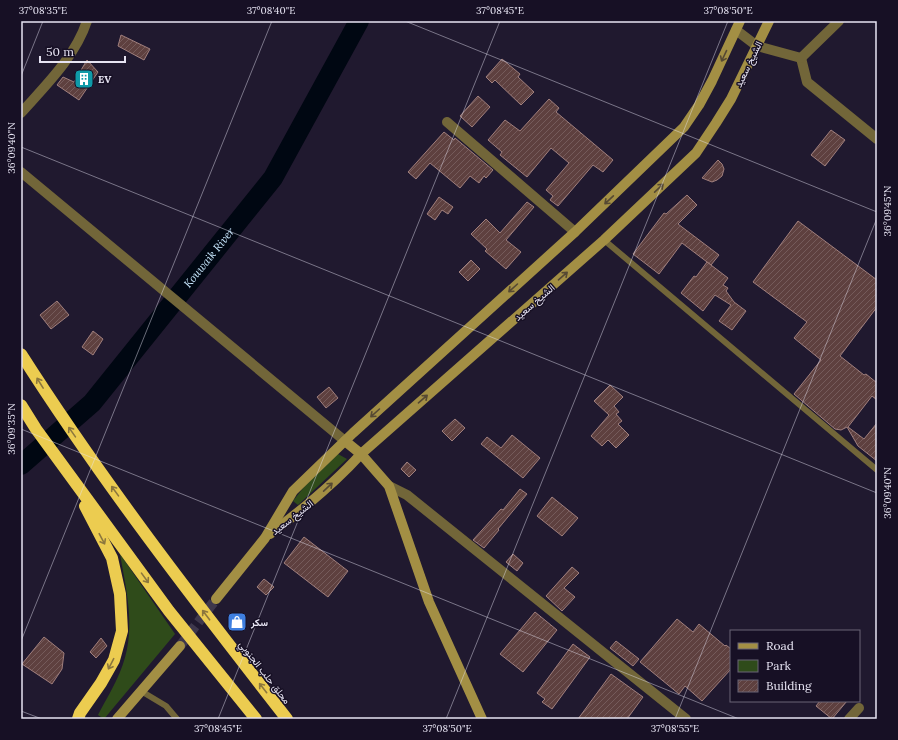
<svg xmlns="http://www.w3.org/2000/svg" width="898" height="740" font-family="Lora,Vazirmatn,serif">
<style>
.green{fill:#2f4b1a}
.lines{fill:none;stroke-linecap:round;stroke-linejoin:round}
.river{stroke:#000712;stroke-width:20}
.building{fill:url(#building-hatch);stroke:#a07f7d}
.secondary-tunnel{stroke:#3e374c;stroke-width:10;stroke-dasharray:10 5;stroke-linecap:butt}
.lane{stroke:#726639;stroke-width:6}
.street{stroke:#726639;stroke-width:10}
.secondary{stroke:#a38f44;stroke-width:10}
.highway{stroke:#eccc50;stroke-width:12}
.oneway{stroke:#564933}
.oneway2{stroke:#8c773d}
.ticks{fill:none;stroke:#e7e4f3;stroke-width:1;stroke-opacity:0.45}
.labels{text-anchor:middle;stroke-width:3;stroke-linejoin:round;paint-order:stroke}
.street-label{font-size:10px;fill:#e7e4f3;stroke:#171025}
.poi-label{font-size:10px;font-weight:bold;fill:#e7e4f3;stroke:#171025;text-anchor:start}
.water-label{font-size:11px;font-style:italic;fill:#c3e3f9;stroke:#171025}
.neatline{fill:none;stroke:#e7e4f3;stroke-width:1.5}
.ticks-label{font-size:10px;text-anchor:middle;fill:#e7e4f3}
</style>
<defs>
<pattern id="building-hatch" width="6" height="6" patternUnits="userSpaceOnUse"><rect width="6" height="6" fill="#5e403f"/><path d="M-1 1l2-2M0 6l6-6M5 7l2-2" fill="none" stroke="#755b5b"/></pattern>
</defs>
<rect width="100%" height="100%" fill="#20192f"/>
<g class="green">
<path d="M338,454L347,459L298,505L293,501L304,487Z"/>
<path d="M120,554L175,634L104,719L98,715C105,701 114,687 120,672C137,633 127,594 120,554Z"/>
</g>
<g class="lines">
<path class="river" id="s1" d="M21,465L92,403L273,178L359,21"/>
</g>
<g class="building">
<path d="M121,35L150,49L144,60L118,46Z"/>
<path d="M502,59L520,74L518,77L534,92L521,105L495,80L492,83L486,77Z"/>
<path d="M87,60L98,72L79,100L57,85L63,77L74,82Z"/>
<path d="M478,96L490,107L472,127L460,116Z"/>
<path d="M549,99L559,108L556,112L613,160L603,172L593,165L558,206L550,200L553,196L546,190L569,163L551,148L527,177L500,155L502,152L488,140L505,120L520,131Z"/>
<path d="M831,130L845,140L825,166L811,155Z"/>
<path d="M444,132L454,140L455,138L493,170L486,178L484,176L479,183L470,176L460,188L430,163L416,179L408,172Z"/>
<path d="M718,160L722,164L724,169L722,176L717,180L712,182L702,178Z"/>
<path d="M687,195L697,205L678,224L719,255L711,265L682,243L659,274L633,254L664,213L666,214Z"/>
<path d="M439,197L453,207L448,214L442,210L435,220L427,214Z"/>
<path d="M527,202L534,207L506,240L521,252L506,269L485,251L487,249L471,234L486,219L500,233Z"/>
<path d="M798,221L877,280V307L840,356L864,375L866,374L877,383V400L872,396L848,427L864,439L877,423V461L858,446L847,427L841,430L835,429L794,394L821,360L794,338L807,322L753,282Z"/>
<path d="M471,260L480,269L468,281L459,272Z"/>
<path d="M707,262L728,278L723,285L728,288L726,291L734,302L746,311L732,330L719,321L731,305L715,295L703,311L681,293L694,276L696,277Z"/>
<path d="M57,301L69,315L51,329L40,315Z"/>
<path d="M93,331L103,339L93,355L82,347Z"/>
<path d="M610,385L623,397L614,406L619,412L616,414L622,421L618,424L629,435L616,448L608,440L602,446L591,436L609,415L594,401Z"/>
<path d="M329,387L338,398L326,408L317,397Z"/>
<path d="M455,419L465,428L452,441L442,431Z"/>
<path d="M512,435L540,458L523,478L481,444L487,437L501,448Z"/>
<path d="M407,462L416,470L409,477L401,469Z"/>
<path d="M520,489L527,494L498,529L499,530L484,548L473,540L501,509L503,510Z"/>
<path d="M552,497L578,518L562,536L537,516Z"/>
<path d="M304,537L348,571L328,597L284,563Z"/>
<path d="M513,554L523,563L517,571L506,562Z"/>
<path d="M572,567L579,573L564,588L575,597L562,611L546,596Z"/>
<path d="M264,579L274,587L266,595L257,587Z"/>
<path d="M535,612L557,630L523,672L500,654Z"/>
<path d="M677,619L693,632L699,624L725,646L726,645L731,649V669L702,701L685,686L679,694L640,662Z"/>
<path d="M44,637L64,653L62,669L52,684L22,664Z"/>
<path d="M101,638L107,646L96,658L90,652Z"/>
<path d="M616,641L639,659L633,666L610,648Z"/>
<path d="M573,644L590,657L552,709L542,702L545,699L537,693Z"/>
<path d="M611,674L643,697L627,719H578Z"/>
<path d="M820,701H847L832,719L816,706Z"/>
</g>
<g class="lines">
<path class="secondary-tunnel" d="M180,646L216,599"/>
<g class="lane">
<path d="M604,240L877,470"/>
<path d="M141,691L166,706L177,719"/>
</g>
<g class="street">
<path d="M736,30L757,46L801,58L807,82L877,139"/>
<path d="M801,58L839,21"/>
<path d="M21,113C46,85 75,57 87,21"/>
<path d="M447,122L575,232"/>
<path d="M21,172L345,441"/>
<path d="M389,486L407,495L686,719"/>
<path d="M849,719L859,708"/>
</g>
<g class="secondary">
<path d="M345,441L361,454L389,486L429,602L482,719"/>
<path d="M270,534C302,510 334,484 361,454L604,240L696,153L716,123L731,99L769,21"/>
<path d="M216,599L265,538L293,491L353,433L575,232L684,127L699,105L712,81L740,21"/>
<path d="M117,719L180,646"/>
</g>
<g class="highway">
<path d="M21,354C102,481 194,600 287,719"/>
<path d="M21,405L36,429L169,611L256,719"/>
<path d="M78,719L80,713L101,683L114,660L122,631L120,594L112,558L85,506"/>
</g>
</g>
<defs><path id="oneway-shaft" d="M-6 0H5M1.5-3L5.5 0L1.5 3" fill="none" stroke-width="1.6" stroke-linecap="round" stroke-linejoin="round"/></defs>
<g class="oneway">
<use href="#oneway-shaft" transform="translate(724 56) rotate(115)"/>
<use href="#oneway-shaft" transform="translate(659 188) rotate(-43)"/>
<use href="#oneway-shaft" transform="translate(609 200) rotate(137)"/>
<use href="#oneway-shaft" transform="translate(563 276) rotate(-41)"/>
<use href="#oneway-shaft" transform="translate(513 288) rotate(138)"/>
<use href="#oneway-shaft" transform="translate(423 399) rotate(-41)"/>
<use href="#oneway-shaft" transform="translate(375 413) rotate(138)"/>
<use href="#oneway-shaft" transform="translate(328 487) rotate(-43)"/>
</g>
<g class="oneway2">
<use href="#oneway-shaft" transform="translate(40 383) rotate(-122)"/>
<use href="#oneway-shaft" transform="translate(72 432) rotate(-125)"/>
<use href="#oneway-shaft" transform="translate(115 491) rotate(-126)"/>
<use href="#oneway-shaft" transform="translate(102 539) rotate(62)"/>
<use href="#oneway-shaft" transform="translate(145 578) rotate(54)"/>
<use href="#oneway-shaft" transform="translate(206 615) rotate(-127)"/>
<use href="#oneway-shaft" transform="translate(111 664) rotate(117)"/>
<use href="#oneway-shaft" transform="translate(263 688) rotate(-128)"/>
</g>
<path class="ticks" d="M405,21L877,212M21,76L43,21M21,147L877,493M21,429L739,719M21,641L272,21M21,711L42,719M218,719L500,21M446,719L728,21M675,719L877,218"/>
<defs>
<g id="building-square" transform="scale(1)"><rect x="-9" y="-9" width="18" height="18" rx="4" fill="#0f9aa8" stroke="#171025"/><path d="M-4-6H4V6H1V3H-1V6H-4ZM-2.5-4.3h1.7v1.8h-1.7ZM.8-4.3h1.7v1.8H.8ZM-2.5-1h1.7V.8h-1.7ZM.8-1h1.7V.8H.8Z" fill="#fff"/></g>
<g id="shop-square" transform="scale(1)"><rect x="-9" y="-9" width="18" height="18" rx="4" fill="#3f7fe0" stroke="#171025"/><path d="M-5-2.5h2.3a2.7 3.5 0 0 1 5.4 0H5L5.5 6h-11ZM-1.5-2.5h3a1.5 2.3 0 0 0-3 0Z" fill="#fff"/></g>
</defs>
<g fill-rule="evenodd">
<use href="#building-square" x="84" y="79"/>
<use href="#shop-square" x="237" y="622"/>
</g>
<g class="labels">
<g class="street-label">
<text transform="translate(748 64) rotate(-64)" y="4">الشيخ سعيد</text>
<text transform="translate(534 302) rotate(-41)" y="4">الشيخ سعيد</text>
<text transform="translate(292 517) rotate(-38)" y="4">الشيخ سعيد</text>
<text transform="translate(265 672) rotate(52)" y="4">محلق حلب الجنوبي</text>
</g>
<g class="poi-label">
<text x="98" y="83">EV</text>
<text x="251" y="626">سكر</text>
</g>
<g class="water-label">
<text dy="4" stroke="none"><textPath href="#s1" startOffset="281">Kouwaik River</textPath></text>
</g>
</g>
<rect width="898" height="740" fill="none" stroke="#171025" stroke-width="44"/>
<rect x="730" y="630" width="130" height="72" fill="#171025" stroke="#6a6577"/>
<rect x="738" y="643" width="20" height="6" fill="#a38f44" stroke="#6a6577"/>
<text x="766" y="650" font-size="12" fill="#e7e4f3">Road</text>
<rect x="738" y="660" width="20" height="12" fill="#2f4b1a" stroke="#6a6577"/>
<text x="766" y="670" font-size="12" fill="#e7e4f3">Park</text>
<rect x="738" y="680" width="20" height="12" fill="url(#building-hatch)" stroke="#6a6577"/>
<text x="766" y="690" font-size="12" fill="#e7e4f3">Building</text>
<path d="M40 56v6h85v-6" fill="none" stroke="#e7e4f3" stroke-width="2"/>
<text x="46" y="56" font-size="12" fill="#e7e4f3" stroke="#171025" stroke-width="3" paint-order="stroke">50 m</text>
<rect x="22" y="22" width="854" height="696" class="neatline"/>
<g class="ticks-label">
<text x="43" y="14">37°08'35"E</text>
<text x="271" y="14">37°08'40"E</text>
<text x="500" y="14">37°08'45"E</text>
<text x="728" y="14">37°08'50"E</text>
<text transform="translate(11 148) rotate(-90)" y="4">36°09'40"N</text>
<text transform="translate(887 211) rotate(-90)" y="4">36°09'45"N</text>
<text transform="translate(11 429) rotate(-90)" y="4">36°09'35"N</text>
<text transform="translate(887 493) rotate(-90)" y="4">36°09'40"N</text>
<text x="218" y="732">37°08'45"E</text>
<text x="447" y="732">37°08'50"E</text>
<text x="675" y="732">37°08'55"E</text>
</g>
</svg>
